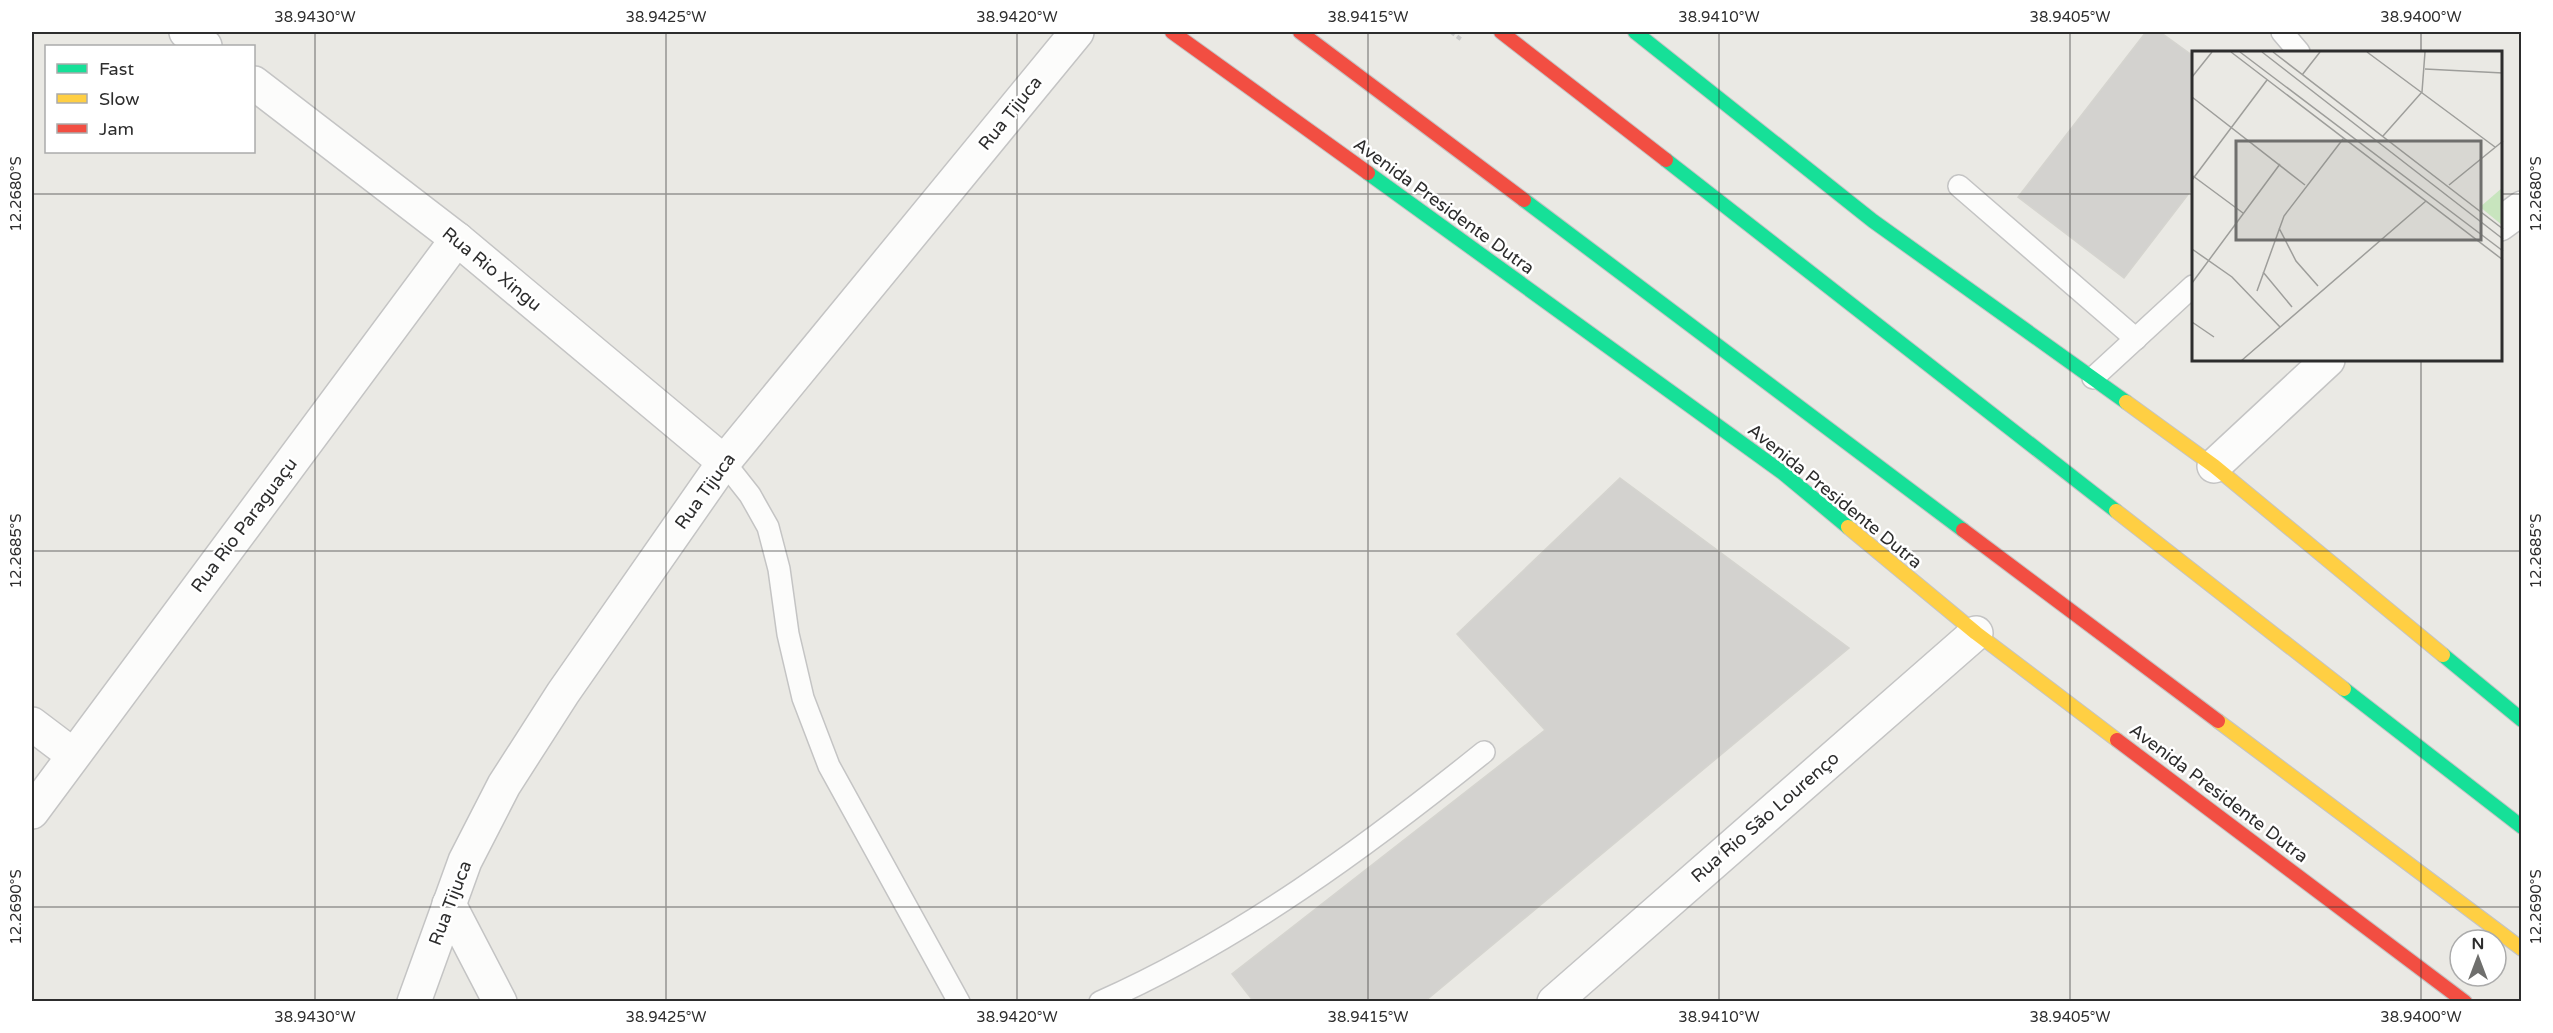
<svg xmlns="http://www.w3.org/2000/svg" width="2553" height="1033" font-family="'Varela Round',sans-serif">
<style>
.building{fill:#d3d2cf;stroke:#d5d4cf;stroke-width:1.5}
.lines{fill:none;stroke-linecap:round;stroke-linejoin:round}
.lane-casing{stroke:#c4c4c4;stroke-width:24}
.street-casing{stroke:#c4c4c4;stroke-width:36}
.fast-casing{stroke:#c4c4c4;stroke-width:16}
.slow-casing{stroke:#c4c4c4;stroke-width:16}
.jam-casing{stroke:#c4c4c4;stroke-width:16}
.path{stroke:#c8c8c8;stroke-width:4;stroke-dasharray:4.5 3;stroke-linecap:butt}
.lane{stroke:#fcfcfb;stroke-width:21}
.street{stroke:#fcfcfb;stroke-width:33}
.fast{stroke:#16e098;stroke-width:14}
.slow{stroke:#ffcf43;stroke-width:14}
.jam{stroke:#f24e42;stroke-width:14}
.ticks{fill:none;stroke:#2d2d2d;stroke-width:1.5;stroke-opacity:0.45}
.labels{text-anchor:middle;stroke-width:5;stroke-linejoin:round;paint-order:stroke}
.street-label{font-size:18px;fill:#2d2d2d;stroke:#fff}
.inset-road{fill:none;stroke:#9e9e9b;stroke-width:1.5}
.view{fill:#6f6f6d;fill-opacity:0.15;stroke:#6f6f6d;stroke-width:3}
.inset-edge{fill:none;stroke:#2d2d2d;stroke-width:3}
.neatline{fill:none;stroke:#2d2d2d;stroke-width:2}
.ticks-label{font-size:15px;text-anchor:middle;fill:#2d2d2d}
</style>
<rect width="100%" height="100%" fill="#eae9e4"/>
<g class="building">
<path d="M2146,32H2160L2193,56V188L2124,278L2018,197Z"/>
<path d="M1620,478L1849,648L1424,1002H1254L1232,974L1545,730L1457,634Z"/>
</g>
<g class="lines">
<g class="lane-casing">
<g id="lane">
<path d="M2282,32L2299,52"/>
<path d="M1959,186L2136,339"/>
<path d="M2093,378L2193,286"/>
<path d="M724,462L750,495L768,527L779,569L788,634L803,698L829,766L959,1002"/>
<path d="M1100,1002C1240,940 1366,847 1484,752"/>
</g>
</g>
<g class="street-casing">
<g id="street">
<path d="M186,32L205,46"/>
<path d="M254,83L457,239L724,462"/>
<path d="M2500,224L2522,208"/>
<path d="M2214,466L2328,360"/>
<path d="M32,724L73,755"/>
<path d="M32,812L457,239"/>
<path d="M449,904L500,1002"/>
<path d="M414,1002L465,861L504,785L563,693L724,462L1077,32"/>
<path d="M1554,1002L1976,633"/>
</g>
</g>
<g class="fast-casing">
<g id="fast">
<path d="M1635,32L1873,221L2126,402"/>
<path d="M1666,160L2116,511"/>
<path d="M1368,173L1783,473L1848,527"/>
<path d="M1524,200L1963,530"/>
<path d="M2443,655L2522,720"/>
<path d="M2344,689L2522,827"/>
</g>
</g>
<g class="slow-casing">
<g id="slow">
<path d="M2126,402L2214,466L2443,655"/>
<path d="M2116,511L2344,689"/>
<path d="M1848,527L1976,633L2117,740"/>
<path d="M2218,721L2522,949"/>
</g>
</g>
<g class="jam-casing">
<g id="jam">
<path d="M1172,32L1368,173"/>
<path d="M1300,32L1524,200"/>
<path d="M1501,32L1666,160"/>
<path d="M1963,530L2218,721"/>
<path d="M2117,740L2465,1002"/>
</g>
</g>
<path class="path" d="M1451,32L1462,40"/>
<use href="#lane" class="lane"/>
<use href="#street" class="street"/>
<use href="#fast" class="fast"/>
<use href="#slow" class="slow"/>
<use href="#jam" class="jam"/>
</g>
<path class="ticks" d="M315,32V1002M666,32V1002M1017,32V1002M1368,32V1002M1719,32V1002M2070,32V1002M2421,32V52M32,194H2193M2500,194H2522M2421,360V1002M32,551H2522M32,907H2522"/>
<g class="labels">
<g class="street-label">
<text transform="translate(1010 113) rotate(-51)" y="6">Rua Tijuca</text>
<text transform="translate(1444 206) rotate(36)" y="6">Avenida Presidente Dutra</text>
<text transform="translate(492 269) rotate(39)" y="6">Rua Rio Xingu</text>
<text transform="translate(705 491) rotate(-54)" y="6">Rua Tijuca</text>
<text transform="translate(1835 496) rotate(39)" y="6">Avenida Presidente Dutra</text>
<text transform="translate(244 525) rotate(-53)" y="6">Rua Rio Paraguaçu</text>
<text transform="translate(2219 793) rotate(37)" y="6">Avenida Presidente Dutra</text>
<text transform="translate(1765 817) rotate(-41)" y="6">Rua Rio São Lourenço</text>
<text transform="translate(450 903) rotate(-69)" y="6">Rua Tijuca</text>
</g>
</g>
<g transform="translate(2192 51)">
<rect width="310" height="310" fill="#eae9e4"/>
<path d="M310,137V174L288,156Z" fill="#c8e5be"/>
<path class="inset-road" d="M39,1L311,209M48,1L311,200M70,1L311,188M81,1L311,178M175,1L303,96M233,18L311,22M110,24L128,1M0,26L20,1M0,46L113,134M191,85L230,41L233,1M1,125L51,162M0,129L75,29M257,134L311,90M87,177L104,210L126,235M0,198L40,226L88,276M71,221L100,256M0,232L88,113M65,240L92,165L151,88M0,271L22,286M49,310L234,150"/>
<path class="view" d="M44,90H289V189H44Z"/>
<rect width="310" height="310" class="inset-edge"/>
</g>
<rect width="2553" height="1033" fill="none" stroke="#ffffff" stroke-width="66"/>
<rect x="45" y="45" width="210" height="108" fill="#ffffff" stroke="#ababab" stroke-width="1.5"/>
<rect x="57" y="64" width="30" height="9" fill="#16e098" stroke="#ababab" stroke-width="1.5"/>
<text x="99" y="75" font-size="18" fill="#2d2d2d">Fast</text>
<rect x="57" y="94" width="30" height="9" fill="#ffcf43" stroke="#ababab" stroke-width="1.5"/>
<text x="99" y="105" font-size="18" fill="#2d2d2d">Slow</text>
<rect x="57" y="124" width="30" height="9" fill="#f24e42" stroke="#ababab" stroke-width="1.5"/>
<text x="99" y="135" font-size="18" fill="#2d2d2d">Jam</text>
<g transform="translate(2478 958)"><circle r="28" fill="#ffffff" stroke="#ababab" stroke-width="1.5"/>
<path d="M0-4.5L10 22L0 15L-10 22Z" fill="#6f6f6d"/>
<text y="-9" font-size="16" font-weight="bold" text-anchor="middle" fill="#2d2d2d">N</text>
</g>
<rect x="33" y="33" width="2487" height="967" class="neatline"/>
<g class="ticks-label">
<text x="315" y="22">38.9430°W</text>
<text x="666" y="22">38.9425°W</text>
<text x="1017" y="22">38.9420°W</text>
<text x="1368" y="22">38.9415°W</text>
<text x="1719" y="22">38.9410°W</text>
<text x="2070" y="22">38.9405°W</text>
<text x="2421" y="22">38.9400°W</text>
<text transform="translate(16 194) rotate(-90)" y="5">12.2680°S</text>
<text transform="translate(2536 194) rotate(-90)" y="5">12.2680°S</text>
<text transform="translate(16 551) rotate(-90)" y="5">12.2685°S</text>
<text transform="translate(2536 551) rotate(-90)" y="5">12.2685°S</text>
<text transform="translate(16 907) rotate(-90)" y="5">12.2690°S</text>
<text transform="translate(2536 907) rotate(-90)" y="5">12.2690°S</text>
<text x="315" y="1022">38.9430°W</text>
<text x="666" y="1022">38.9425°W</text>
<text x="1017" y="1022">38.9420°W</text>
<text x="1368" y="1022">38.9415°W</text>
<text x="1719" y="1022">38.9410°W</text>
<text x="2070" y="1022">38.9405°W</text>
<text x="2421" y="1022">38.9400°W</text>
</g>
</svg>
